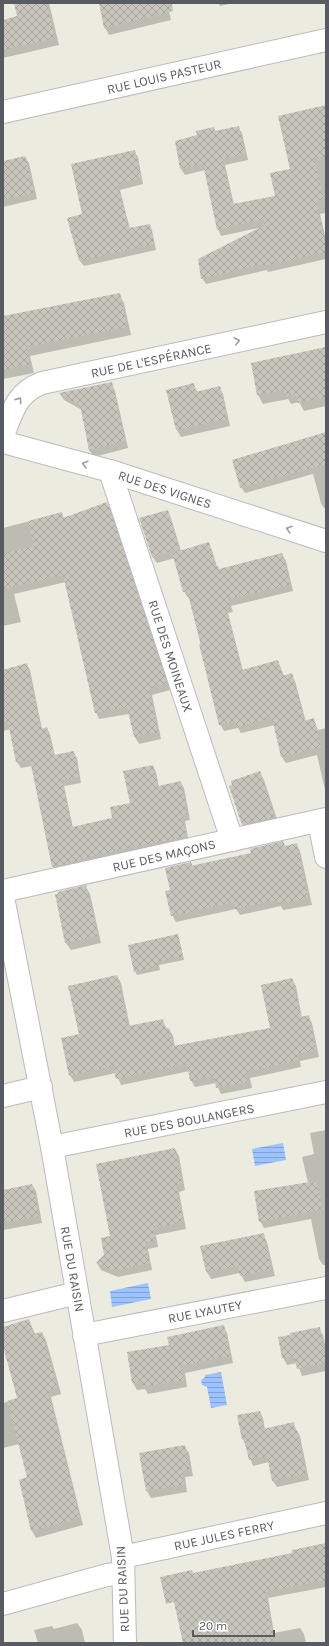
<svg xmlns="http://www.w3.org/2000/svg" width="329" height="1646" font-family="Karla,sans-serif">
<style>
.water{fill:url(#water-rules)}
.shadow{fill:#0003}
.building{fill:url(#building-cross-hatch)}
.lines{fill:none;stroke-linecap:round;stroke-linejoin:round}
.minor-casing{stroke:#babbc2;stroke-width:24}
.minor{stroke:#fff;stroke-width:22}
.oneway{stroke:#9b9da0}
.labels{text-anchor:middle;stroke-width:3;stroke-linejoin:round;paint-order:stroke}
.street-label{font-size:13px;fill:#585b61;stroke:#fff}
</style>
<defs>
<pattern id="water-rules" width="6" height="5" patternUnits="userSpaceOnUse"><rect width="6" height="5" fill="#9cc3ff"/><path d="M0 2.5h6" fill="none" stroke="#82a1d2"/></pattern>
<pattern id="building-cross-hatch" width="8" height="8" patternUnits="userSpaceOnUse"><rect width="8" height="8" fill="#c7c5bc"/><path d="M0 0l8 8M0 8l8-8" fill="none" stroke="#a4a39c"/></pattern>
</defs>
<rect width="100%" height="100%" fill="#ecebdf"/>
<g class="water">
<path d="M283,1143L286,1160L255,1166L252,1149Z"/>
<path d="M148,1283L151,1299L112,1307L110,1291Z"/>
<path d="M221,1372L227,1405L211,1408L207,1387L202,1385L201,1380L205,1377V1375Z"/>
</g>
<g class="shadow">
<path d="M15,3H49L59,45L3,58V21L18,17Z"/>
<path d="M100,3H167L171,20L109,35L105,28Z"/>
<path d="M218,3H234L220,6Z"/>
<path d="M326,106V213L320,214L326,240V259L268,272L267,270L206,284L202,278L263,227L221,236L218,229L205,170L185,175L181,169L176,141L198,136L214,128L216,132L238,127L242,133L248,160L225,165L234,205L276,196Z"/>
<path d="M134,151L138,157L143,184L120,190L130,229L149,225L152,230L156,250L84,266L80,261L69,219L83,215Z"/>
<path d="M25,157L29,163L37,199L3,207V162Z"/>
<path d="M119,294L124,303L131,335L30,356L34,373L3,379V317Z"/>
<path d="M326,348V406L304,411L299,402L291,404L288,399L263,404L258,395L252,364Z"/>
<path d="M111,383L115,391L128,448L94,457L89,450L82,410L64,400L60,394Z"/>
<path d="M193,385L198,392L219,387L223,394L230,426L181,437L177,430L168,391Z"/>
<path d="M326,433V508H324L321,503L313,474L245,493L241,487Z"/>
<path d="M107,504L111,510L170,690L152,695L161,739L139,744L135,737L129,714L99,719L96,712L66,582L14,594L21,622L3,626V528L61,513L64,518Z"/>
<path d="M167,511L171,518L181,551L208,543L212,550L217,567L220,570L282,554L286,561L293,591L231,606L233,612L228,613L243,671L278,661L284,676L291,674L295,681L306,722L314,720L318,730L326,728V794L317,755L286,763L282,757L275,725L241,733L238,728L224,731L220,724L189,597L188,598L184,591L175,558L157,563L152,556Z"/>
<path d="M26,664L30,670L42,729L47,728L50,734L55,756L73,752L77,758L81,783L64,786L73,828L114,819L131,804L153,766L156,772L159,787L180,782L184,788L190,820L185,821L189,843L57,873L53,867L32,766L21,768L17,762L10,729L3,731V668L5,670Z"/>
<path d="M260,773L264,780L279,825L247,832L243,824Z"/>
<path d="M296,844L300,851L312,905L283,910L281,906L240,915L236,909L176,922L172,915L171,890L191,863L193,866Z"/>
<path d="M85,886L90,894L101,943L71,950L66,943L56,895Z"/>
<path d="M178,935L184,960L159,965L160,970L137,975L135,971Z"/>
<path d="M117,976L121,983L130,1027L162,1020L167,1029H169L173,1036L175,1047L271,1029L292,979L296,986L302,1018L308,1017L312,1023L319,1057L300,1061L301,1067L250,1078L252,1088L221,1094L216,1083L195,1087L191,1080L190,1071L121,1085L116,1073L74,1082L70,1075L80,1035Z"/>
<path d="M326,1130V1265H323L319,1259L311,1219L264,1228L260,1221L308,1183L302,1157L314,1154L310,1133Z"/>
<path d="M175,1149L179,1156L185,1190L179,1192L186,1229L156,1235L158,1247L148,1249L152,1270L118,1277L101,1270L97,1263L105,1255L111,1237Z"/>
<path d="M32,1185L36,1191L42,1223L3,1230V1191Z"/>
<path d="M263,1235L267,1242L275,1276L245,1282L240,1273L211,1279L207,1272Z"/>
<path d="M29,1320L35,1334L42,1333L46,1340L57,1379L61,1394L51,1397L83,1525L36,1538L32,1531L20,1480L29,1478L19,1444L3,1448V1403L18,1399L3,1328Z"/>
<path d="M223,1326L227,1333L233,1363L185,1373L187,1387L148,1394L145,1389L137,1390L133,1383L128,1353L170,1346Z"/>
<path d="M319,1328L323,1335L326,1349V1371L302,1376L297,1363L287,1365L283,1358L279,1338Z"/>
<path d="M260,1412L263,1418L265,1430L293,1424L300,1436L309,1480L277,1487L273,1481L269,1462L253,1466L243,1439Z"/>
<path d="M184,1446L189,1453L193,1476L185,1477L187,1492L151,1498L147,1491L140,1454Z"/>
<path d="M326,1544V1587L268,1598L274,1633L300,1628L304,1634L306,1643H225L294,1553Z"/>
<path d="M77,1623L82,1630L85,1643H38L34,1630L52,1626L54,1629Z"/>
</g>
<g class="building">
<path d="M14,3H46L55,38L3,50V20L17,16Z"/>
<path d="M99,3H172L173,11L104,28Z"/>
<path d="M326,105V156L314,159L324,199L316,201L326,247V252L263,266V264L201,279L198,259L265,225L263,219L217,230L203,164L180,169L175,141L197,135L196,131L214,127L215,131L239,126L245,154L222,159L233,204L275,196L270,173L290,169L278,116Z"/>
<path d="M135,150L141,178L118,184L129,228L150,224L154,244L79,261L67,218L82,214L71,164Z"/>
<path d="M25,156L34,193L3,200V161Z"/>
<path d="M120,293L127,327L26,347L30,364L3,370V316Z"/>
<path d="M326,347V397L298,403L295,394L285,396L284,390L257,395L251,363Z"/>
<path d="M112,382L125,441L89,450L80,405L59,393Z"/>
<path d="M194,383L196,392L220,386L227,419L176,430L166,390Z"/>
<path d="M326,432V464L240,488L232,460Z"/>
<path d="M107,502L167,683L149,689L158,732L134,737L127,707L95,713L63,575L3,589V554L34,546L28,521L62,512L63,518Z"/>
<path d="M168,510L179,549L152,557L139,518Z"/>
<path d="M209,542L215,566H218L219,569L282,553L290,585L228,599L230,606L226,607L242,670L278,660L282,676L292,673L304,721L314,718L321,747L281,757L272,718L237,727L235,721L219,725L199,644H201L187,591L183,592L172,553Z"/>
<path d="M27,663L41,729L47,727L54,755L74,751L79,777L62,780L72,827L112,818L110,807L130,803L123,771L153,765L158,786L181,781L187,814L182,815L186,837L137,846L80,859V861L52,867L30,760L16,762L8,723L3,724V670Z"/>
<path d="M260,771L275,817L242,825L229,786L232,785L231,781Z"/>
<path d="M283,841L285,846L297,843L308,898L279,904L278,900L235,909L234,902L171,916L165,891L170,890L165,868L191,862L192,866L195,865L251,853L250,849Z"/>
<path d="M86,885L98,936L65,943L55,894H58V892Z"/>
<path d="M178,934L183,956L157,962L158,966L134,972L128,945Z"/>
<path d="M117,975L128,1026L163,1019L165,1028H169L173,1046L270,1028L261,985L292,978L301,1017L309,1015L316,1050L297,1054L298,1060L246,1072L248,1082L216,1088L214,1076L190,1081L187,1064L116,1079L113,1066L69,1076L61,1038L79,1034L68,986Z"/>
<path d="M175,1148L182,1184L176,1185L183,1222L153,1228L155,1241L145,1243L149,1263L114,1271L96,1263L104,1255L101,1238L110,1236L96,1164Z"/>
<path d="M316,1181L323,1209L259,1222L254,1191Z"/>
<path d="M32,1184L39,1216L3,1223V1190Z"/>
<path d="M264,1233L271,1269L240,1276L238,1266L206,1272L200,1246Z"/>
<path d="M29,1319L33,1334L42,1332L53,1372L57,1387L48,1390L80,1518L31,1531L19,1480L27,1477L7,1401L17,1398L3,1346V1327Z"/>
<path d="M224,1325L230,1356L181,1366L184,1380L142,1387V1382L132,1383L127,1352L169,1345L167,1337Z"/>
<path d="M320,1327L326,1363L297,1369L294,1356L282,1358L278,1337L291,1335L290,1333Z"/>
<path d="M260,1411L263,1429L294,1422L295,1430H297L306,1474L272,1481L267,1456L249,1460L244,1439L242,1440L237,1415Z"/>
<path d="M185,1445L189,1469L182,1470L184,1485L146,1491L139,1453Z"/>
<path d="M326,1543V1580L265,1592L275,1643H183L174,1602L166,1604L160,1577L192,1570L193,1573L292,1553V1550Z"/>
</g>
<g class="lines">
<g class="minor-casing">
<g id="minor">
<path d="M3,112L326,40"/>
<path d="M3,435C13,411 16,393 42,383L326,322"/>
<path d="M3,442L110,471L326,541"/>
<path d="M110,471L232,840"/>
<path d="M319,821L326,857"/>
<path d="M3,891L326,819"/>
<path d="M3,897L52,1147L123,1557L125,1643"/>
<path d="M3,1096L41,1087"/>
<path d="M52,1147L326,1092"/>
<path d="M3,1311L77,1293"/>
<path d="M84,1335L326,1288"/>
<path d="M123,1557L326,1513"/>
<path d="M3,1604L107,1575L123,1573"/>
</g>
</g>
<use href="#minor" class="minor"/>
</g>
<defs><path id="oneway-chevron" d="M-2-3.5L2.5 0L-2 3.5" fill="none" stroke-width="1.6" stroke-linecap="round" stroke-linejoin="round"/></defs>
<g class="oneway">
<use href="#oneway-chevron" transform="translate(237 341) rotate(-12)"/>
<use href="#oneway-chevron" transform="translate(19 400) rotate(-55)"/>
<use href="#oneway-chevron" transform="translate(85 464) rotate(-164)"/>
<use href="#oneway-chevron" transform="translate(289 529) rotate(-162)"/>
</g>
<g class="labels">
<g class="street-label">
<text transform="translate(164 76) rotate(-13)" y="5">RUE LOUIS PASTEUR</text>
<text transform="translate(151 360) rotate(-12)" y="5">RUE DE L'ESPÉRANCE</text>
<text transform="translate(165 489) rotate(18)" y="5">RUE DES VIGNES</text>
<text transform="translate(171 656) rotate(72)" y="5">RUE DES MOINEAUX</text>
<text transform="translate(164 855) rotate(-13)" y="5">RUE DES MAÇONS</text>
<text transform="translate(189 1120) rotate(-11)" y="5">RUE DES BOULANGERS</text>
<text transform="translate(73 1269) rotate(80)" y="5">RUE DU RAISIN</text>
<text transform="translate(205 1311) rotate(-11)" y="5">RUE LYAUTEY</text>
<text transform="translate(224 1535) rotate(-12)" y="5">RUE JULES FERRY</text>
<text transform="translate(122 1589) rotate(-93)" y="5">RUE DU RAISIN</text>
</g>
</g>
<rect width="329" height="1646" fill="none" stroke="#585b61" stroke-width="8"/>
<path d="M193 1630v6h81v-6" fill="none" stroke="#585b61" stroke-width="2"/>
<text x="199" y="1630" font-size="12" fill="#585b61" stroke="#ffffff" stroke-width="3" paint-order="stroke">20 m</text>
</svg>
